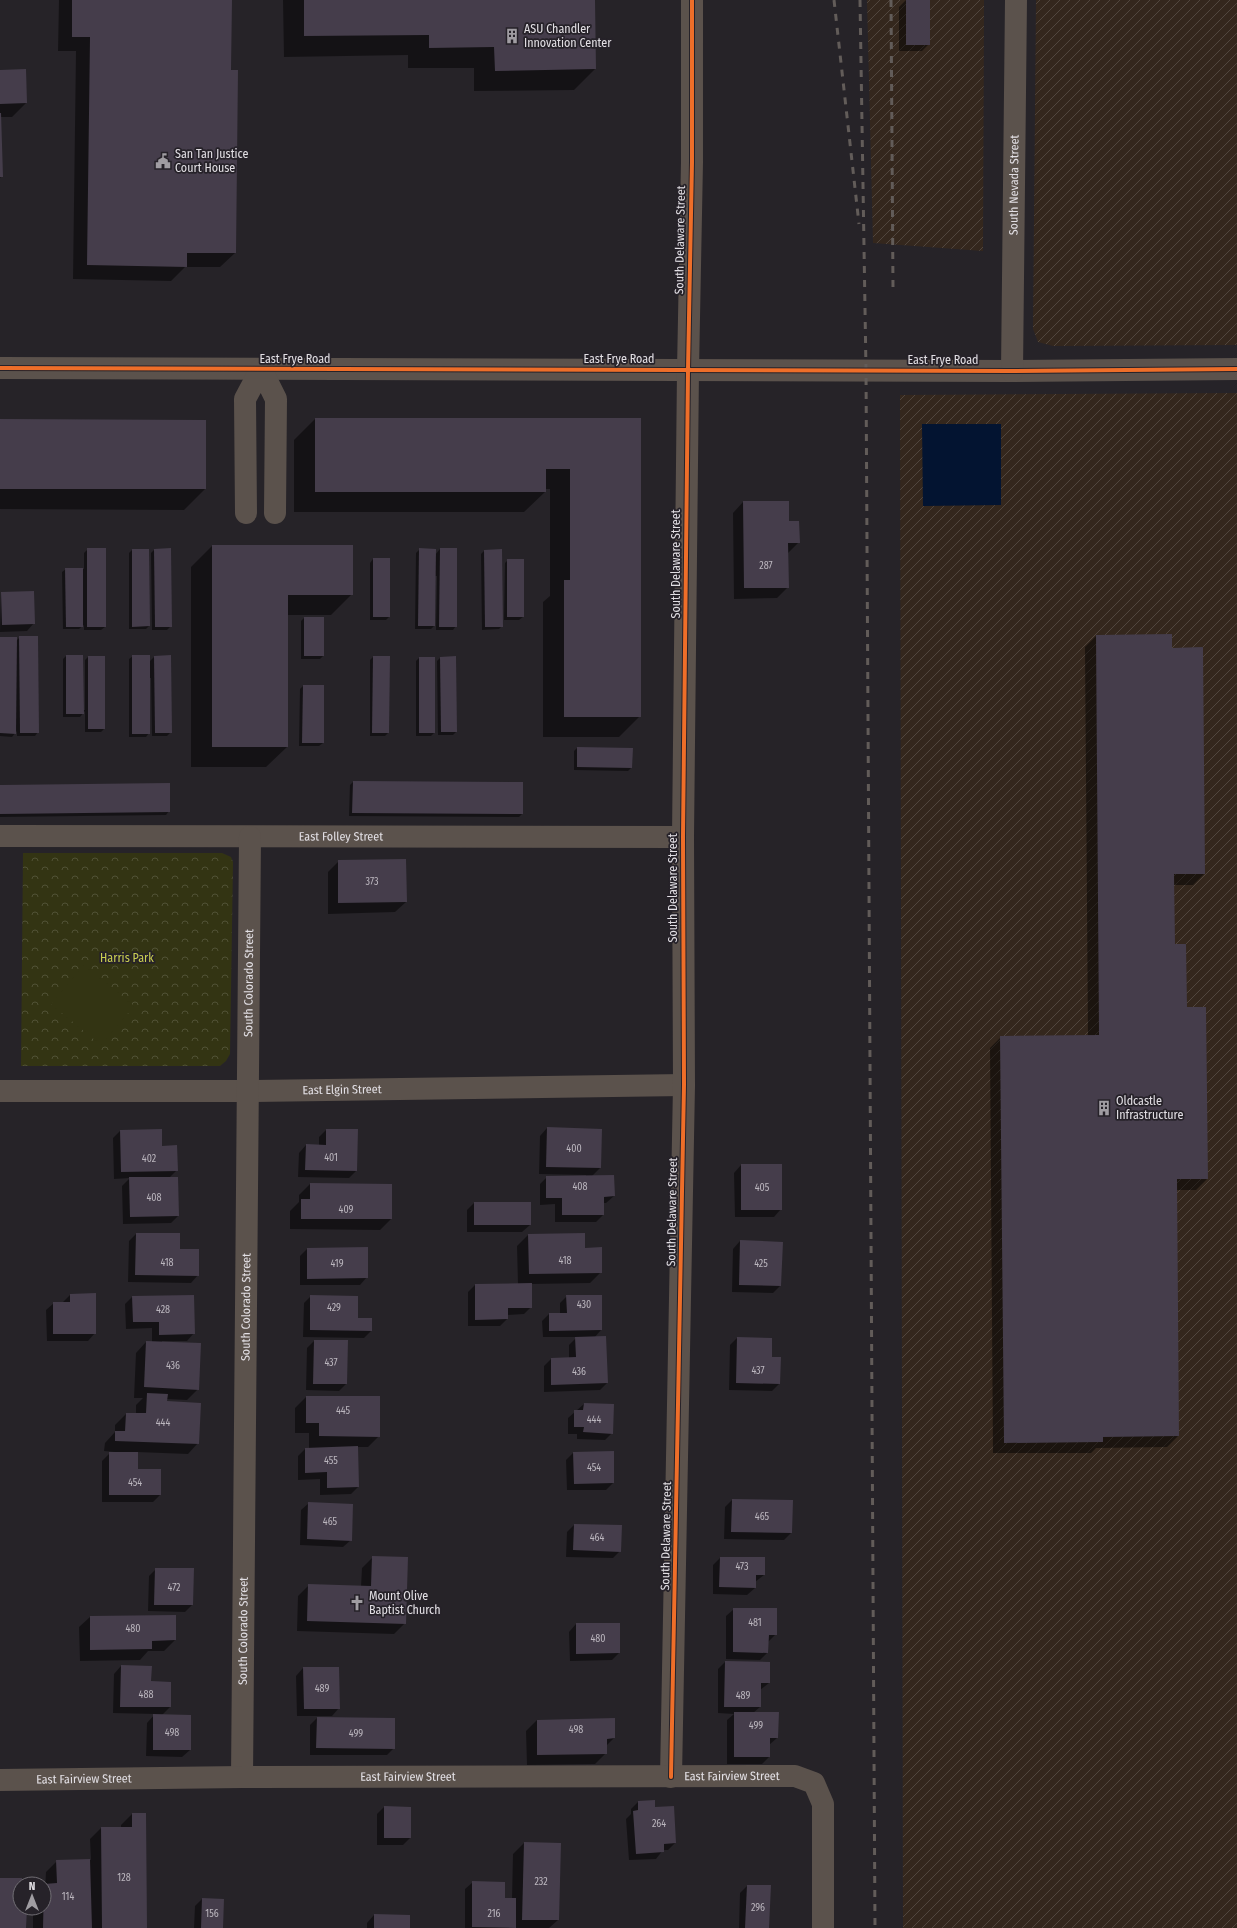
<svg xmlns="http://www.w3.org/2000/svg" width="1237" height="1928" font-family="'Fira Sans Condensed',sans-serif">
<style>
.industrial{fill:url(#industrial-furrows)}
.park{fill:url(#park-crowns)}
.pitch{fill:#333413}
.water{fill:#031431}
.shadow{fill:#0007}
.building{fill:#453d4b}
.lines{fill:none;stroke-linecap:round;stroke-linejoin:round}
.minor{stroke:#5b524c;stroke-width:22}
.rail{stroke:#625c59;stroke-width:3;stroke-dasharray:7 7;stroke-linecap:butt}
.cycleway-casing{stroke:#262229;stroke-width:6}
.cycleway{stroke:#ee6e29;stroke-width:4}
.labels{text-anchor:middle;stroke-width:3.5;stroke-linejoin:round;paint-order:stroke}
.number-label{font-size:10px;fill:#bbb6be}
.poi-label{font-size:12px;fill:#e2dfe4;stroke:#262229;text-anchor:start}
.street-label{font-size:12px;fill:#e2dfe4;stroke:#262229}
.park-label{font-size:12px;fill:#cbd051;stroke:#262229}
</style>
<defs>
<pattern id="industrial-furrows" width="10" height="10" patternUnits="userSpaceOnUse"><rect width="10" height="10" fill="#34271d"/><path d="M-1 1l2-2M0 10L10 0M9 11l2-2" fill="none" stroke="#51463e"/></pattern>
<pattern id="park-crowns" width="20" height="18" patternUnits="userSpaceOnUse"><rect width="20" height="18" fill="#333413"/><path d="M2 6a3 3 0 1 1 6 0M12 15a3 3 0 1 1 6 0" fill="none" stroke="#505135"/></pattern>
</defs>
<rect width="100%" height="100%" fill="#262328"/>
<g class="industrial">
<path d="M867,0H984L983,251L873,243Z"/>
<path d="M1036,0H1237V345L1053,346L1038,342L1033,329Z"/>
<path d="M1237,393V1928H903L900,395Z"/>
</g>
<path class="park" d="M23,853H222L231,857L233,862L230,1054L226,1061L220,1066H21Z"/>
<path class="pitch" d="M84,965L134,1006L101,1045L51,1004Z"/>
<path class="water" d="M922,424H1001V505L923,506Z"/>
<g class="shadow">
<path d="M59,0H231L230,71L235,253L220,267H185L171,281L73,279L76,51H58Z"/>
<path d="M283,0H594L595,69L574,90L474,91V68H408V55L284,57Z"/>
<path d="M906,0H929V44L922,51H899V7Z"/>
<path d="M0,71L26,103L12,117H0L2,176L0,178Z"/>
<path d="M315,419H640V716L619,737H543V602L550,596V489H545V492L524,512H294V440Z"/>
<path d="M0,420L205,489L184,510L0,509Z"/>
<path d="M743,502L799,542L788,553V587L777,598L734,599L733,513Z"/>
<path d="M212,546L352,594L331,615H287V747L266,767H191V567Z"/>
<path d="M88,549L105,627L101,630H84V625L79,629H63L62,572L66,569H84V553Z"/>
<path d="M420,549L435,555L440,549L456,626L453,630H436L437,576H435L434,626L431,629H415L416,553Z"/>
<path d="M132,550H148L149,626L146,629H129V553Z"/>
<path d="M154,550L171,626L167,630H152L151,553Z"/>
<path d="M484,551L502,626L499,629L482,630L481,554Z"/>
<path d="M373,559H389V617L386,620H370V563Z"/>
<path d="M508,560L523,617L519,620H504L505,563Z"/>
<path d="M1,593L34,623L27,631L0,632Z"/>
<path d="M304,618H323V656L320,659H301V621Z"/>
<path d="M1171,635V649L1204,874L1193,885H1173L1174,945L1186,1008L1207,1179L1196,1190H1176L1178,1436L1167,1447L1096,1448L1091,1453H993L990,1048L1001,1037L1088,1036L1085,647L1096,636Z"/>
<path d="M20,637L38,732L35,736H17V731L12,737L0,736V638L16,641Z"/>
<path d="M66,656L83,710H85V660L88,657L104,729L101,732H85V711L80,717H63V659Z"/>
<path d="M133,656L149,662L154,657L171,732L167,736H152L151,678H149V733L146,737H129V659Z"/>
<path d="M373,657L388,733L385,736H370V660Z"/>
<path d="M419,658H434V733L431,736H416V661Z"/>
<path d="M440,658L456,732L453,735H438L437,661Z"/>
<path d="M303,686L323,743L319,746H299L300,689Z"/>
<path d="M577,748L631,768L628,771L574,770V751Z"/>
<path d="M353,782L522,814L519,817L349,816L350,785Z"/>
<path d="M0,786L169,811L166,815L0,817Z"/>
<path d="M339,861L406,902L395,912L328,914V872Z"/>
<path d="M547,1128L600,1168L591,1177L614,1196L606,1203H603V1215L596,1222H555V1204L540,1205V1184L547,1177H586V1175L539,1174L540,1136Z"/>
<path d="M326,1130L356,1171L349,1178L298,1177L299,1153L306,1145L319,1146V1137Z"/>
<path d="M120,1131L161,1147L177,1170L169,1178L178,1216L171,1223L123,1224L122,1186L130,1178L114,1179L113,1138Z"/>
<path d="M741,1165L781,1209L774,1217H735L734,1173Z"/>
<path d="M310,1184L391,1219L380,1230L290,1229V1211L299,1202V1195Z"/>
<path d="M474,1203L530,1225L522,1232H467V1210Z"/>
<path d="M136,1234H179V1250L198,1275L191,1283L128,1282L129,1241Z"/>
<path d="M584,1234V1249L601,1272L590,1283L531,1284V1307L524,1314L507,1315V1319L500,1326H468V1292L475,1285L518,1284L517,1246L528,1235Z"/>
<path d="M740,1241L780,1286L773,1293L732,1292L733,1249Z"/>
<path d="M307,1249L367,1277L360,1285H300V1256Z"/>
<path d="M70,1295L95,1333L88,1341H47L46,1310L54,1303L63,1302Z"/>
<path d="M311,1296L371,1331L364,1338L303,1337L304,1303Z"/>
<path d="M567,1296L601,1330L594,1338L607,1383L600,1390L544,1392V1366L551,1359H569V1345L577,1337H543L542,1321L549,1314H560V1303Z"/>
<path d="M132,1297L194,1333L187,1341H162V1343L198,1389L187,1400L167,1399L166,1402L198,1443L188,1454L137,1452V1470H160V1495L153,1502H102V1461L110,1453H115V1452L104,1451L105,1443L115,1432V1425L126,1414H136V1405L143,1398H134L136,1353L146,1342L152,1343V1328L126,1329L125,1304Z"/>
<path d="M737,1338L771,1358L779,1384L772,1391L729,1390L730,1345Z"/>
<path d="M314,1341L346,1384L339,1391L306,1390L307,1348Z"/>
<path d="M306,1397H379V1436L368,1447H357L358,1487L351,1494L320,1495V1479L298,1480V1456L305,1449H309V1433H295V1408Z"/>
<path d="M584,1404L612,1433L605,1440L577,1439V1434H568V1418Z"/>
<path d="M573,1453L613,1483L606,1490H567L566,1460Z"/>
<path d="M732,1500L791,1533L784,1540L724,1539L725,1507Z"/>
<path d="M309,1503L351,1540L343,1547L300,1545L301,1510Z"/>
<path d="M574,1525L620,1551L613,1558L566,1557L567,1532Z"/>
<path d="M373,1557L405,1623L394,1634L297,1631L298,1596L309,1585L361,1587L362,1568Z"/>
<path d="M720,1558L764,1575L755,1582V1588L747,1595L713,1594V1565Z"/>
<path d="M156,1569L192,1605L185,1612L148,1611L149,1576Z"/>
<path d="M734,1609L776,1634L768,1642L767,1653L760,1660L726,1659V1616Z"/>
<path d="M90,1617L175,1640L164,1651H148L140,1660L80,1661L79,1627Z"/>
<path d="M576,1624L619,1653L612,1660L570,1661L569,1632Z"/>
<path d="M725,1662L769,1683L760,1690V1707L753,1713L777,1738L769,1745V1757L762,1764H727V1720L734,1714L718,1713V1669Z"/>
<path d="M121,1666L150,1682L170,1707L161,1716L190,1750L182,1757L146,1756L147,1723L155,1714L113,1713L114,1674Z"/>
<path d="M303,1668L339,1708L332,1716H297L296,1676Z"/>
<path d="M317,1718L394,1748L387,1755H310V1725Z"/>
<path d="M537,1720L614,1738L606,1746V1753L595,1764L527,1765L526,1731Z"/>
<path d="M638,1802L654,1808L675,1843L668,1850H663L656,1859L629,1860L626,1819L631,1814V1809Z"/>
<path d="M384,1807L410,1838L403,1845H377V1814Z"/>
<path d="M132,1814L146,1928H33V1909L30,1912H26L25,1928H0V1879L20,1908H44L46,1872L57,1861L91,1860L90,1839L101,1828H121V1825Z"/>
<path d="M524,1843L558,1920L549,1928H465V1889L473,1882L504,1899H512L513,1854Z"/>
<path d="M747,1886L768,1928H739L740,1893Z"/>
<path d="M202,1899L222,1928H194L195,1906Z"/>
<path d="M374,1915L409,1928H367V1923Z"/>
</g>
<g class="building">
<path d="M72,0H232L231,70H238L236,253H187V267L87,265L90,37H72Z"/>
<path d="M304,0H595L596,69L495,71L494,47L429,48V35L304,36Z"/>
<rect x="906" y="0" width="24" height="45"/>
<path d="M26,69L27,103L0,104V70Z"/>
<path d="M0,113H1L3,177H0Z"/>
<path d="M315,418H641V717H564V580H570V469H546V492H315Z"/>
<path d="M0,419L206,420V489H0Z"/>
<path d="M743,501H789V521H799L800,543H788L789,588H744Z"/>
<path d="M212,545H353V595H288V747H212Z"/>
<rect x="87" y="548" width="19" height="79"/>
<path d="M171,548L172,627H155L154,549Z"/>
<path d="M419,548L436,549L435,626H418Z"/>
<path d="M440,548H457V627H439Z"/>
<path d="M132,549H149L150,626L132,627Z"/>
<path d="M502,549L503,627H485L484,550Z"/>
<rect x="373" y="558" width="17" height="59"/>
<rect x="507" y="559" width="17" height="58"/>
<path d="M65,568H83V627H66Z"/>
<path d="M34,591L35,624L2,625L1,592Z"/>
<rect x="304" y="617" width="20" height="39"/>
<path d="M1172,634V648L1203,647L1205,874H1174L1175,944H1186L1187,1007H1206L1208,1179H1177L1179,1436L1103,1437V1442L1004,1443L1000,1036L1099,1035L1096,635Z"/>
<path d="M19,636H38L39,733H20Z"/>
<path d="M0,637H17L16,734L0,733Z"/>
<path d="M66,655H83L84,714H66Z"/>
<rect x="132" y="655" width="18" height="79"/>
<path d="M171,655L172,733H155L154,656Z"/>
<rect x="88" y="656" width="17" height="73"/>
<path d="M373,656H390L389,733H372Z"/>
<path d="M456,656L457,732H441L440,657Z"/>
<rect x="419" y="657" width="16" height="76"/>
<path d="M303,685H324V743H302Z"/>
<path d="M577,747L633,748L632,768L577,767Z"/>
<path d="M353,781L523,782V814L352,813Z"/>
<path d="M170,783V812L0,814V785Z"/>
<path d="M406,859L407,902L338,903V860Z"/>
<path d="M547,1127L602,1129L601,1168L546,1167Z"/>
<path d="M162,1129V1146L177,1145L178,1171L121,1172L120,1130Z"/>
<path d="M326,1129H358L357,1171L305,1170L306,1144L326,1145Z"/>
<rect x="741" y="1164" width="41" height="46"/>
<path d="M614,1175L615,1196L604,1197V1215H562V1198H546V1176Z"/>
<path d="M129,1177H178L179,1216L130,1217Z"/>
<path d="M310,1183L392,1184V1219H301V1199H310Z"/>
<rect x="474" y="1202" width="57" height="23"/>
<path d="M136,1233H180V1249H199V1276L135,1275Z"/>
<path d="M585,1233V1248L602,1247V1273L529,1274L528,1234Z"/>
<path d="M740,1240L783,1242L781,1286L739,1285Z"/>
<path d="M368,1247V1278L307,1279V1248Z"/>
<path d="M532,1283V1308H508V1319L475,1320V1284Z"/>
<path d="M96,1293V1334H53V1302H70V1294Z"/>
<path d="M194,1295L195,1334L159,1335V1322H133L132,1296Z"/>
<path d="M310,1295L358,1296V1318H372V1331L310,1330Z"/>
<path d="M566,1295H602V1330L549,1331V1313H567Z"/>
<path d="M606,1336L608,1383L551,1385V1358L576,1357L575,1337Z"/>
<path d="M737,1337L772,1338V1357H781L780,1384L736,1383Z"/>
<path d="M314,1340H348L347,1384H313Z"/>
<path d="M146,1341L201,1343L199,1390L144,1387Z"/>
<path d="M147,1393L168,1394L167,1401L201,1403L199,1444L115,1441V1431H125L126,1413H146Z"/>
<path d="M306,1396H380V1437L319,1436V1423H306Z"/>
<path d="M584,1403L614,1404L613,1434L583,1432L584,1427H574V1410H583Z"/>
<path d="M358,1446L359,1487L327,1488V1472L305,1473V1448Z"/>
<path d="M614,1451V1483L574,1484L573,1452Z"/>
<path d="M109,1452H138V1469H161V1495H109Z"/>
<path d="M732,1499L793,1500L792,1533L731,1532Z"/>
<path d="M308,1502L353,1504L352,1541L307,1539Z"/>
<path d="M574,1524L622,1525L621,1552L573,1550Z"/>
<path d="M372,1556L408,1557L406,1624L307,1621L308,1584L371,1586Z"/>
<path d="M720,1557H765V1575H756V1588L719,1587Z"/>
<path d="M155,1568H194L193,1605H154Z"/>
<path d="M733,1608H777V1635H769L768,1653L733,1652Z"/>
<path d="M176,1615V1640L152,1641V1649L90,1650V1616Z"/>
<path d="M576,1623H620V1653L576,1654Z"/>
<path d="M725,1661L770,1662V1683H761V1707H724Z"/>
<path d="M121,1665L152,1666L151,1681L171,1682V1707H120Z"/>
<path d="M303,1667H339L340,1709H304Z"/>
<path d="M734,1712H779L778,1738H770V1757H734Z"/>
<path d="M153,1714L191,1715V1750H153Z"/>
<path d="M317,1717L395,1718V1749L316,1748Z"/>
<path d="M615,1718V1738L607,1739V1754L537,1755V1720Z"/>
<path d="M655,1800V1807L674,1806L676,1843L664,1844V1852L636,1854L633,1811L638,1810V1801Z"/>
<path d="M384,1806L411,1807V1838H384Z"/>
<path d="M132,1813H146L147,1928H102L101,1827H132Z"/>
<path d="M524,1842L561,1843L559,1920H522Z"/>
<path d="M90,1859L92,1928H43L44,1884L57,1883L56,1860Z"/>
<path d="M0,1878H22L20,1908H27L26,1928H0Z"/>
<path d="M472,1881L505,1882V1898H516V1928L472,1927Z"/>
<path d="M747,1885H771L769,1928H745Z"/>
<path d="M202,1898L224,1899L223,1928H201Z"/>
<path d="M374,1914L410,1915V1928H374Z"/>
</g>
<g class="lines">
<g class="minor">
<path d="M0,368L1012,371L1237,369"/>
<path id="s1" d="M1012,371L1016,0"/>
<path d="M246,513L245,399L261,369L276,399L275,513"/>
<path id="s2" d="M0,836L683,837"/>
<path id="s3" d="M0,1091H248L684,1085"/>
<path id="s4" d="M242,1777L250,837"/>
<path d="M671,1777L684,1085L683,837L688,370L692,162V0"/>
<path id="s5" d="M0,1780L242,1777L795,1776L814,1783L823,1804V1928"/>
</g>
<g class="rail">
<path d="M834,0L859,224"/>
<path d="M860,0L866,370L875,1928"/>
<path d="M891,0L893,288"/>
</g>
<g class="cycleway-casing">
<g id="cycleway">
<path d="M0,368L1012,371L1237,369"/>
<path d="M671,1777L684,1085L683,837L688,370L692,162V0"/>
</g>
</g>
<use href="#cycleway" class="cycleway"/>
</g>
<defs>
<g id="building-bare" transform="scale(1.2)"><path d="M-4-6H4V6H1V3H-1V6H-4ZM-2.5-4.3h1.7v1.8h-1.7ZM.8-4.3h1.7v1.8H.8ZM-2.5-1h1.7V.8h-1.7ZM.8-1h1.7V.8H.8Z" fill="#a09da2" stroke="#262229" stroke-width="2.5" paint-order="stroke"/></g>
<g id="civic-bare" transform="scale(1.2)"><path d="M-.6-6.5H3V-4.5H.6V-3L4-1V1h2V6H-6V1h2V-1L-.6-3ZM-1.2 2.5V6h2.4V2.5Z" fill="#a09da2" stroke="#262229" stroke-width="2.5" paint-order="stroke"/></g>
<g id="church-bare" transform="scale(1.2)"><path d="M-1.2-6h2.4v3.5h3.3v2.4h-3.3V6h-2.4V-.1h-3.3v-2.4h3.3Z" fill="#a09da2" stroke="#262229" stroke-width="2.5" paint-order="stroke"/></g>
</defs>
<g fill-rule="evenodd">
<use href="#building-bare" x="512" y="36"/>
<use href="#civic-bare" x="163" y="161"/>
<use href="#building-bare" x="1104" y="1108"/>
<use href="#church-bare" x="357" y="1603"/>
</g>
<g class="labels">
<g class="number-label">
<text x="766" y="569">287</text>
<text x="372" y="885">373</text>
<text x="574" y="1152">400</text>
<text x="331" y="1161">401</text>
<text x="149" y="1162">402</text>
<text x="580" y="1190">408</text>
<text x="762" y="1191">405</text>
<text x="154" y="1201">408</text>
<text x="346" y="1213">409</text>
<text x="565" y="1264">418</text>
<text x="167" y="1266">418</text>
<text x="337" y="1267">419</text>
<text x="761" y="1267">425</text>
<text x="584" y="1308">430</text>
<text x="334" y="1311">429</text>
<text x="163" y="1313">428</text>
<text x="331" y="1366">437</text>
<text x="173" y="1369">436</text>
<text x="758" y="1374">437</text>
<text x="579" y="1375">436</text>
<text x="343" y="1414">445</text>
<text x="594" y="1423">444</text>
<text x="163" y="1426">444</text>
<text x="331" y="1464">455</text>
<text x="594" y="1471">454</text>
<text x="135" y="1486">454</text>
<text x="762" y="1520">465</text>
<text x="330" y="1525">465</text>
<text x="597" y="1541">464</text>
<text x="742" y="1570">473</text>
<text x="174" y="1591">472</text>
<text x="755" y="1626">481</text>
<text x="133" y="1632">480</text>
<text x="598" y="1642">480</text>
<text x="322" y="1692">489</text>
<text x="146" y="1698">488</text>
<text x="743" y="1699">489</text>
<text x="756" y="1729">499</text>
<text x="576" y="1733">498</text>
<text x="172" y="1736">498</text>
<text x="356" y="1737">499</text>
<text x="659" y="1827">264</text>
<text x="124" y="1881">128</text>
<text x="541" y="1885">232</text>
<text x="68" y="1900">114</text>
<text x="758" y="1911">296</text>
<text x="212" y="1917">156</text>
<text x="494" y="1917">216</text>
</g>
<g class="poi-label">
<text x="524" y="33">ASU Chandler<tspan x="524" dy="14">Innovation Center</tspan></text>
<text x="175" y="158">San Tan Justice<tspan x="175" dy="14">Court House</tspan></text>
<text x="1116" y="1105">Oldcastle<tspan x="1116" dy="14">Infrastructure</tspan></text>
<text x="369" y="1600">Mount Olive<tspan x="369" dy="14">Baptist Church</tspan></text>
</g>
<g class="street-label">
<text dy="4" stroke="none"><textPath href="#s1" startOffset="186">South Nevada Street</textPath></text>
<text transform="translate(680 240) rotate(-89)" y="4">South Delaware Street</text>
<text x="295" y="363">East Frye Road</text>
<text x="619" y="363">East Frye Road</text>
<text x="943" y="364">East Frye Road</text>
<text transform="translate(676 564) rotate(-90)" y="4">South Delaware Street</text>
<text dy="4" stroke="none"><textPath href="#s2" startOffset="341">East Folley Street</textPath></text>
<text transform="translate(673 888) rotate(-90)" y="4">South Delaware Street</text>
<text dy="4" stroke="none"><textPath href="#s4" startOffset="794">South Colorado Street</textPath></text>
<text dy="4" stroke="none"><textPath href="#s3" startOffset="342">East Elgin Street</textPath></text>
<text transform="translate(672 1212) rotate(-89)" y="4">South Delaware Street</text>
<text dy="4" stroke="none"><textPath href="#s4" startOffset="470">South Colorado Street</textPath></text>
<text transform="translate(666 1536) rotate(-89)" y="4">South Delaware Street</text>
<text dy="4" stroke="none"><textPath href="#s4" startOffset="146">South Colorado Street</textPath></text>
<text dy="4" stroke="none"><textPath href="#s5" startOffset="732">East Fairview Street</textPath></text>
<text dy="4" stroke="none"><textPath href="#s5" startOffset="408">East Fairview Street</textPath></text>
<text dy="4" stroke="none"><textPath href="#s5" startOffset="84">East Fairview Street</textPath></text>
</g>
<g class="park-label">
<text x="127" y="962">Harris Park</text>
</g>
</g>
<g transform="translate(32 1896)"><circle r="19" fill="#262229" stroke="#716e74"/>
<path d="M0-3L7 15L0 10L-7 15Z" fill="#a09da2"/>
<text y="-6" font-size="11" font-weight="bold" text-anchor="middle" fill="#e2dfe4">N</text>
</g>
</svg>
